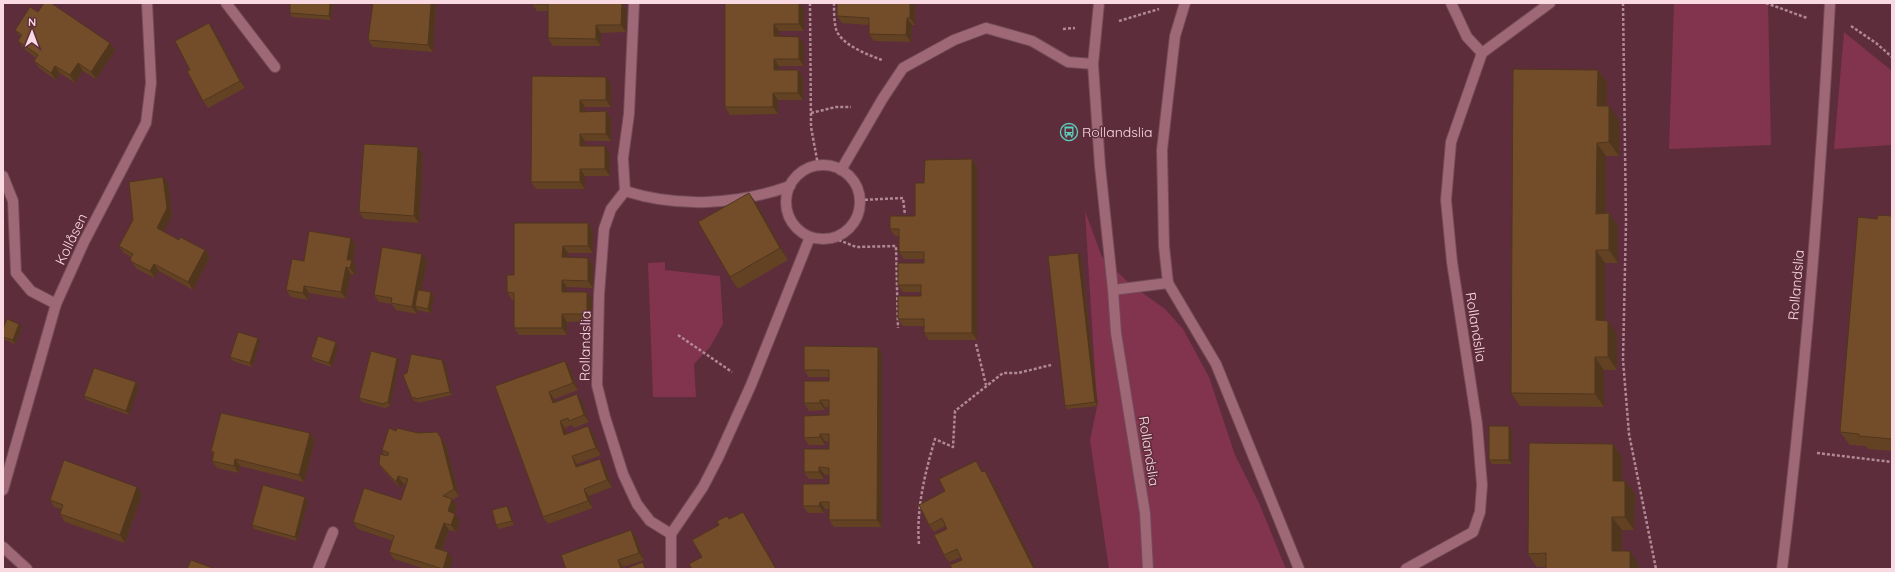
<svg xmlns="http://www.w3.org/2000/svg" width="1895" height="572" font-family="Quicksand,sans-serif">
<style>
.green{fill:#82334e}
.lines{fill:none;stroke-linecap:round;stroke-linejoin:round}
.minor-casing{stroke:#744b58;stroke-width:12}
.path{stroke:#b18995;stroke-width:2.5;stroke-dasharray:3 2;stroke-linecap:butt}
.minor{stroke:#9e6877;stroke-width:10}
.wall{fill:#634224}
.shaded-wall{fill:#50361d}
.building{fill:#734d2a;stroke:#50361d}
.labels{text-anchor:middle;stroke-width:3;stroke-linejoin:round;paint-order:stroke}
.poi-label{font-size:14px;fill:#fadae2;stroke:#5d2d3c;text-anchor:start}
.street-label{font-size:14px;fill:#fadae2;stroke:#5d2d3c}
</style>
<rect width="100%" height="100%" fill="#5d2d3c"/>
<g class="green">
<path d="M1674,3H1768L1771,145L1669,149Z"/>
<path d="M1844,32L1892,71L1891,145L1834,149Z"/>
<path d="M1085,211L1102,257L1130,284L1165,309L1183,329L1209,377L1235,455L1259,503L1286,569H1109L1090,440L1097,407Z"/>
<path d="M665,262V270L720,276L723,324L710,347L694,364L696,397H653L648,263Z"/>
</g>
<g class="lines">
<g class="minor-casing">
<g id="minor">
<path d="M226,3L275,67"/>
<path d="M634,3L629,114L623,158L625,191L611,209L604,229L599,295L597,385L605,417L623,474L637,504L650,521L671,534"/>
<path d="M1099,3L1093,64L1100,166L1113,290L1116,333L1145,513L1148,569"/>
<path d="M1451,3L1467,37L1482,53"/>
<circle cx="823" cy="202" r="37"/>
<path d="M841,170L883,98L903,68L954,40L986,28L1032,41L1068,62L1093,64"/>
<path d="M3,176L13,201L16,273L31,291L56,304"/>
<path d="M625,191C678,208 737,205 790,186"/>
<path d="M1168,283L1164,246L1162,150L1175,36L1185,3"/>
<path d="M1113,290L1168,283L1216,364L1299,569"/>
<path d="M3,490L56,304L84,242L146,123L151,83L147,3"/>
<path d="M3,547L27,569"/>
<path d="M318,569L333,532"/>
<path d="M671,569V534L703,487L718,458L751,385L810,237"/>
<path d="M1406,569L1473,532L1480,512L1482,485L1477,424L1452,262L1446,200L1451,142L1482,53L1550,3"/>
<path d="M1782,569C1805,381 1820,192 1830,3"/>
</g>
</g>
<g class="path">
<path d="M810,3L811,127L818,165"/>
<path d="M834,3C834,11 834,21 836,29C840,44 868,55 882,60"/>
<path d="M1623,3L1626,222L1623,360L1629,434L1656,569"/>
<path d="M1766,3L1807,18"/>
<path d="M1119,21L1159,9"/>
<path d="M1851,26L1876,43L1892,57"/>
<path d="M1063,29L1075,28"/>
<path d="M811,113L836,107H851"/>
<path d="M860,200L903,198L905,215"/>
<path d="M834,238L856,247L896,246L898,328"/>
<path d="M678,335L732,372"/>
<path d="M976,344L986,385"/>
<path d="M1817,453L1892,462"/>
<path d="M919,544C916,509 925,473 935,439L953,447L955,411L1003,373H1018L1051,365"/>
</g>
<use href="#minor" class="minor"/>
</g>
<g class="wall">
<path d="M290,3H333L331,20L292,17L290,13Z"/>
<path d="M373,3H435L436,5L433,52L373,47L368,40Z"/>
<path d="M622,3L627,10L626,32L601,33V46H553L548,38V11H537L532,4Z"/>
<path d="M725,3L804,9V31H779V36L804,44V66H779V70L803,78V100H778V114L730,115L725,107Z"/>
<path d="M837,3H915V25H912L911,42L874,41L869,34V25L842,23L837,16Z"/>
<path d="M38,12L110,43L115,50L96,79L83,71L75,83L60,73L56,80L39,68L34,61L36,58L23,48L18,41L21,37L15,30Z"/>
<path d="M214,30L245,88L208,108L203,101L190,70Z"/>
<path d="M1598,70L1607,83L1606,106L1619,120V156H1606V213H1609L1618,226V263H1605V321L1617,334V370H1604V407L1520,406L1511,393Z"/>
<path d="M532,76L611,84V107H585V112L606,111L611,119V141H585V146L610,153V176H585V189H536L531,182Z"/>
<path d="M423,155L419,223L364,219L359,212Z"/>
<path d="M972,159L977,166V340H929L924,333V326H903L898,319L921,296V292H903L898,285L924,263V259H904L899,252V236H895L890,229L915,216L924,183Z"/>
<path d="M168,184L172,215L163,232L179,240L205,250L210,257L193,290L159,271L155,278L137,269L130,259L131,257L124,253L119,246Z"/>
<path d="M757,204L788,260L738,289L730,277Z"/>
<path d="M1892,216V451L1868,449L1866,446L1850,445L1840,432L1877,219Z"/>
<path d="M588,223L593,230V253H568V258H588L593,265V288L567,287V292H587L592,299V321L567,322V335H519L514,328V300H512L507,292L514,275Z"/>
<path d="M351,238L356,245L353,262L356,267L355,275L351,274L346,299L309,293L308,300L291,297L286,290L304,261Z"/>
<path d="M1081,256L1098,406L1067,409L1065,406Z"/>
<path d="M427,261L421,290L431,292L434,296L431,313L418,310L417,314L396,310L392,304L379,302L374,295Z"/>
<path d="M22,328L15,344L3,339V329Z"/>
<path d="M260,342L252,367L233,361L230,357Z"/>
<path d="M338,346L332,367L314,361L311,357Z"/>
<path d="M878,347L882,354V527H834L829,520V509H825L824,513H808L803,506L829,484V475L824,474V479H809L804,472L829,449V441H825V445H809L804,438L829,415V407H825V410L809,411L804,403L829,381V377H809L804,370Z"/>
<path d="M397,358L399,362L390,406L385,408L362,402L359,398Z"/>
<path d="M445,364L452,395L418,403L417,401L415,402L412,398Z"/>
<path d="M570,368L578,390L554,399L555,402L582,401L589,422L574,428L572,425L565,428L567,434L588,426L593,433L601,455L577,464L578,466H605L612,487L589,496L593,508L548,524L543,517L495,386Z"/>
<path d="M139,386L129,415L86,400L84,396Z"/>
<path d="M1509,426L1512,430V464H1492L1489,460Z"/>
<path d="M396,431L442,439L446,445L459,496L452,500L457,506L454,514L460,521L456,532L449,530L442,550L453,559L450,569H425L394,559L389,552L393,541L358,529L353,522L401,500L407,484L403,483L401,489L384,471L379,464L385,456L382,450Z"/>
<path d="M310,433L315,440L304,482L240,466L239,473L217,468L212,461L213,454L211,451Z"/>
<path d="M1613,444L1622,457V481H1625L1635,494L1634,530H1622L1621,551L1639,565V569H1546V567H1537L1528,554Z"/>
<path d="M976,461L983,472L985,471L990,478L1036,569H952L962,560L961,557L949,562L944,555L947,529L945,526L934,532L929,525Z"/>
<path d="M142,494L125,543L65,522L60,514L61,509L54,507L50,500Z"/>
<path d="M305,497L308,501L297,541L254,529L252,525Z"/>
<path d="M507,506L510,509L514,525L499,529L496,525Z"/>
<path d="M636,537L644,560L623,567L624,569H566Z"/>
</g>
<g class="shaded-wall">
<path d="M330,3H333L331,20L329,16Z"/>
<path d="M431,3H435L436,5L433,52L428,45Z"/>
<path d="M622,3L627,10L626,32L621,25Z"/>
<path d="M799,3L804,9V31L799,24Z"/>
<path d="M910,3H915V25L910,18Z"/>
<path d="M907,18L912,25L911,42L906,35Z"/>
<path d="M209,23L214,30L245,88L240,81Z"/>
<path d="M774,24L779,31V43L774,36Z"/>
<path d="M596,25L601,33V46L596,39Z"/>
<path d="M799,37L804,44V66L799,59Z"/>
<path d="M110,43L115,50L96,79L91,72Z"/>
<path d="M774,59L779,66V77L774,70Z"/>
<path d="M78,63L83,71L75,83L70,75Z"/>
<path d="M55,66L60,73L56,80L51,73Z"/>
<path d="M798,70L803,78V100L798,93Z"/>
<path d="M1598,70L1607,83L1606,119L1597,106Z"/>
<path d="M606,77L611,84V107L606,100Z"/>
<path d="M773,93L778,100V114L773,107Z"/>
<path d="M580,100L585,107V119L580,112Z"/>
<path d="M1609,106L1619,120V156L1609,142Z"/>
<path d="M606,111L611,119V141L606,134Z"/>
<path d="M580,134L585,141V153L580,146Z"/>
<path d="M1597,143L1606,156V227L1596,214Z"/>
<path d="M605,146L610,153V176L605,169Z"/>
<path d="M418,147L423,155L419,223L414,216Z"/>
<path d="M972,159L977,166V340L972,333Z"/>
<path d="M580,169L585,176V189L580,182Z"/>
<path d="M163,177L168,184L172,215L162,235L157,228Z"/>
<path d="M749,193L757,204L788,260L780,248Z"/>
<path d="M1609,213L1618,226V263L1609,250Z"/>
<path d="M588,223L593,230V253L588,246Z"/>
<path d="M351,238L356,245L353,262L356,267L355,275L350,268L347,260Z"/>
<path d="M563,246L568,253L567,265L562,257Z"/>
<path d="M205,250L210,257L193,290L188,282Z"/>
<path d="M1596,250L1605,263V334L1596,320Z"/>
<path d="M1078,253L1081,256L1098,406L1095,402Z"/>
<path d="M422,254L427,261L418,307L415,306L418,310L417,314L412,307Z"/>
<path d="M588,258L593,265V288L588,281Z"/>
<path d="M154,264L159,271L155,278L150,271Z"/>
<path d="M346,267L351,274L346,299L341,292Z"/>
<path d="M562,280L567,287V299L562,292Z"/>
<path d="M304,286L309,293L308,300L303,293Z"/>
<path d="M431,292L434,296L431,313L428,309Z"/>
<path d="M587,292L592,299V321L587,314Z"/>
<path d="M562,314L567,322V335L562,328Z"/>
<path d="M1608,321L1617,334V370L1608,357Z"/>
<path d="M19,324L22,328L15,344L13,340Z"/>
<path d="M258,338L260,342L252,367L250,363Z"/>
<path d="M336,342L338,346L332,367L329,363Z"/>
<path d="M878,347L882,354V527L877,520Z"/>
<path d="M1595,357L1604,370V407L1595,394Z"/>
<path d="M397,358L399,362L390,406L388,402Z"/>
<path d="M442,360L445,364L452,395L450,392Z"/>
<path d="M565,361L570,368L578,390L573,383Z"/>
<path d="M136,382L139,386L129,415L126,411Z"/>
<path d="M549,392L554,399L558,410L553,403Z"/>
<path d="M577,394L582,401L589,422L584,415Z"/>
<path d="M820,400L825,407V410L820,403Z"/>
<path d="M560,421L565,428L569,442L564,435Z"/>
<path d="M588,426L593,433L601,455L596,448Z"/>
<path d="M1509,426L1512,430V464L1509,460Z"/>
<path d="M437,432L446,445L459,496L454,489Z"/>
<path d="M310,433L315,440L304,482L299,475Z"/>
<path d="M820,434L825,441V445L820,437Z"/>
<path d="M1613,444L1622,457V494L1613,481Z"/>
<path d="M572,456L577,464L581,474L576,467Z"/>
<path d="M235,459L240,466L239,473L234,466Z"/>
<path d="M600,459L605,466L612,487L607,480Z"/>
<path d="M976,461L981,468L987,480L982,472Z"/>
<path d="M819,467L824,474V479L819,472Z"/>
<path d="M985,471L990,478L1036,569H1034Z"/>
<path d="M398,476L403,483L401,489L396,482Z"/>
<path d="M1625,481L1635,494L1634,530L1625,517Z"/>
<path d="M137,487L142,494L125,543L120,535Z"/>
<path d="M584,489L589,496L593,508L588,501Z"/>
<path d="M305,497L308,501L297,541L295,537Z"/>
<path d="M452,499L457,506L453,518L448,511Z"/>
<path d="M820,502L825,509L824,513L819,506Z"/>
<path d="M507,506L510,509L514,525L512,521Z"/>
<path d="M743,512L748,519L777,569H776Z"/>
<path d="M455,514L460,521L456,532L451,525Z"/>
<path d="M1612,517L1622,530L1621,564L1612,551Z"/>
<path d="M444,523L449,530L440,555L435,548Z"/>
<path d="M631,530L636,537L644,560L639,553Z"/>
<path d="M1630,551L1639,565V569H1630Z"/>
<path d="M448,552L453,559L450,569H443Z"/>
<path d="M618,560L623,567L624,569H621Z"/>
<path d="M643,562L647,569H645Z"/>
</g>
<g class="building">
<path d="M44,3H51L110,43L91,72L78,63L70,75L55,66L51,73L34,61L38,55L18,41L22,35L15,30L30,7L38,12Z"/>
<path d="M290,3H330L329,16L290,13Z"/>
<path d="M373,3H431L428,45L368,40Z"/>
<path d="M532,3H622L621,25H596V39L548,38V4H532Z"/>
<path d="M725,3H799V24H774V36L799,37V59H774V70H798V93H773V107H725Z"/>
<path d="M837,3H910V18H907L906,35L869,34V18L837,16Z"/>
<path d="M209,23L240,81L203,101L187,71L190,70L175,41Z"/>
<path d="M1513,69L1598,70L1597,106H1609V142L1597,143L1596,214L1609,213V250H1596V320L1608,321V357H1595V394L1511,393Z"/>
<path d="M532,76L606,77V100H580V112L606,111V134H580V146H605V169H580V182H531Z"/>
<path d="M364,144L418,147L414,216L359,212Z"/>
<path d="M972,159V333H924V319H898V296H921V285H898V263H924V252H899V229H890V216H915V183H924L925,160Z"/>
<path d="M163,177L167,208L157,228L179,240L180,237L205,250L188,282L154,264L150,271L132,262L130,259L133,254L119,246L133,220L129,182Z"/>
<path d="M749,193L780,248L730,277L698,222Z"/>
<path d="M1878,215L1892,216V439L1859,436V434L1840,432L1858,217L1877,219Z"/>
<path d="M514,223H588V246H563L562,257L588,258V281L562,280V292H587V314H562V328H514V293L507,292V275H514Z"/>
<path d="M309,231L351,238L347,260H352L350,268L346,267L341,292L304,286L303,293L286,290L292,259L304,261Z"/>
<path d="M382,247L422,254L412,307L391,303L392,298L374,295Z"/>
<path d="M1078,253L1095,402L1065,406L1048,256Z"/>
<path d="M418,290L431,292L428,309L415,306Z"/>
<path d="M7,319L19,324L13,340L3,337V329Z"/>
<path d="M238,332L258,338L250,363L230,357Z"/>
<path d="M318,336L336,342L329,363L311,357Z"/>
<path d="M804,346L878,347L877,520H829V502H820L819,506H803V484H829V468L819,467V472H804V449H829V434H820V437L804,438V416L829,415V400H820V403H804V381H829V370H804Z"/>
<path d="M371,351L397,358L388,402L383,404L359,398Z"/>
<path d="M411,354L442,360L450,392L415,399V397L412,398L403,375L407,373Z"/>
<path d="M565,361L573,383L549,392L553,403L577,394L584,415L569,421L568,418L560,421L564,435L588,426L596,448L572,456L576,467L600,459L607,480L584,489L588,501L543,517L495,386Z"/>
<path d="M94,368L136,382L126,411L84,396Z"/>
<path d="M221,413L310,433L299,475L235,459L234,466L212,461L214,452L211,451Z"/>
<rect x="1489" y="426" width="20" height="34"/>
<path d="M389,428L396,431L397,428L418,433L437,432L441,438L454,489L443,496L452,499L448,511L455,514L451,525L444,523L435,548L448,552L443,569L389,552L394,536L353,522L364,488L401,500L408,479L398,476L396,482L379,464L380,454L387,456L389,453L382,450Z"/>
<path d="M1529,443L1613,444V481H1625V517H1612V551H1630V569H1546V553L1528,554Z"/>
<path d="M64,460L137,487L120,535L60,514L63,505L50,500Z"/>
<path d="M976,461L982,472L985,471L1034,569H952L950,565L962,560L957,549L944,555L934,535L947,529L942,518L929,525L919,505L945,491L939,479Z"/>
<path d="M263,485L305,497L295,537L252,525Z"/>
<path d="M507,506L512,521L496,525L492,510Z"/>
<path d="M743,512L776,569H692L689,564L702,557L692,540L719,525L717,521L727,516L729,519Z"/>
<path d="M631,530L639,553L618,560L621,569H566L561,555Z"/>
<path d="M191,560L215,569H187Z"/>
<path d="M643,562L645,569H625Z"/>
</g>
<defs>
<g id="bus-ring" transform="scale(0.9)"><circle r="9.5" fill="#5d2d3c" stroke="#5bcebc" stroke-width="1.5"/><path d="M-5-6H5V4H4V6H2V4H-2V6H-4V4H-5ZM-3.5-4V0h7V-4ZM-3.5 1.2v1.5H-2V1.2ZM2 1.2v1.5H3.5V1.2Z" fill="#5bcebc"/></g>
</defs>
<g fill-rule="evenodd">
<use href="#bus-ring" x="1069" y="132"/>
</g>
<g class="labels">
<g class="poi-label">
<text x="1082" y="137">Rollandslia</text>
</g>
<g class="street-label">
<text transform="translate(71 239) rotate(-64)" y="5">Kollåsen</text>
<text transform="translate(1796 285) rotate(-85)" y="5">Rollandslia</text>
<text transform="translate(1476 327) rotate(81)" y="5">Rollandslia</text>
<text transform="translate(585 346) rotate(-89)" y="5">Rollandslia</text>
<text transform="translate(1149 451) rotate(81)" y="5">Rollandslia</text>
</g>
</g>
<rect width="1895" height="572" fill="none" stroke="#fadae2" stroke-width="8"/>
<g transform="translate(32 32) rotate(1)" stroke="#5d2d3c" stroke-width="3" paint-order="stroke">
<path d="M0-3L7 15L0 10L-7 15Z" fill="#fadae2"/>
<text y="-6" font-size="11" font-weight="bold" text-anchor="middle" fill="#fadae2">N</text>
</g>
</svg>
